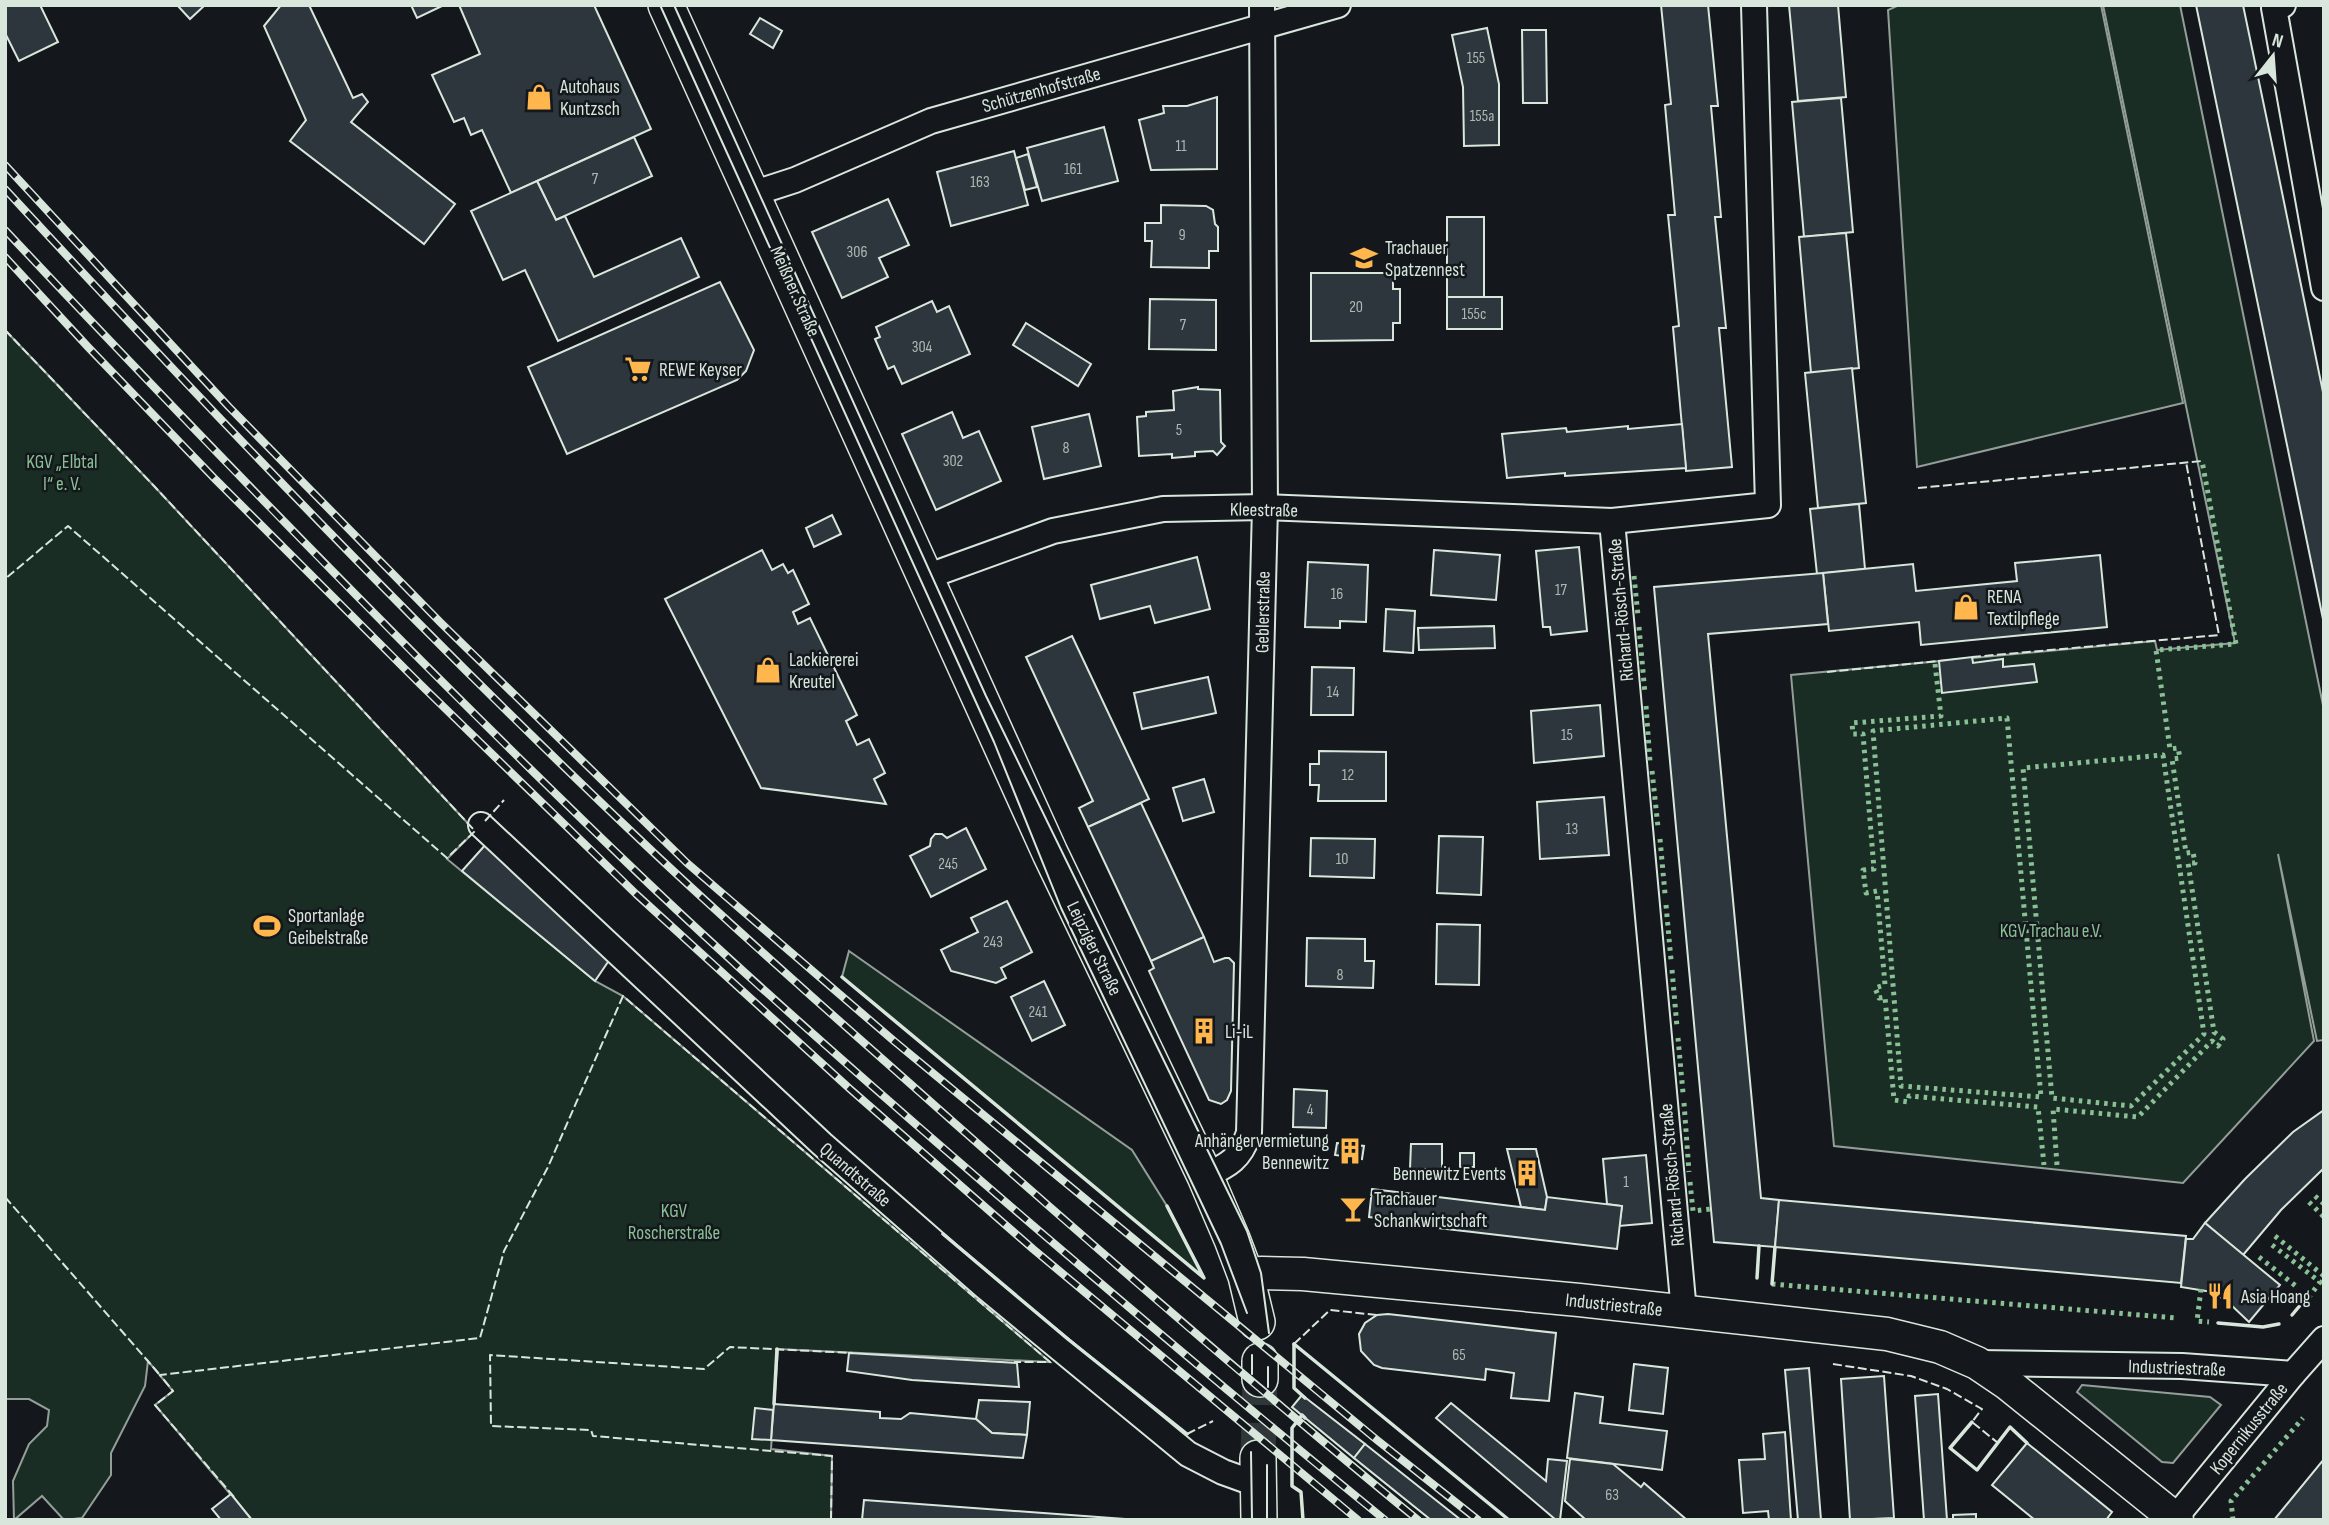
<svg xmlns="http://www.w3.org/2000/svg" width="2329" height="1525" font-family="'Sofia Sans Condensed',sans-serif">
<style>
.green{fill:#1a2d24;stroke:#939e99;stroke-width:2}
.building{fill:#2c363c;stroke:#d8e6dc;stroke-width:2}
.lines{fill:none;stroke-linecap:round;stroke-linejoin:round}
.secondary-tunnel{stroke:#313739;stroke-width:35;stroke-dasharray:35 18;stroke-linecap:butt}
.minor-casing{stroke:#d8e6dc;stroke-width:28}
.tertiary-casing{stroke:#d8e6dc;stroke-width:35}
.secondary-casing{stroke:#d8e6dc;stroke-width:38}
.minor{stroke:#14181c;stroke-width:24}
.tertiary{stroke:#14181c;stroke-width:32}
.secondary{stroke:#14181c;stroke-width:35}
.tram{stroke:#d8e6dc;stroke-width:2}
.rail-casing{stroke:#d8e6dc;stroke-width:8}
.rail{stroke:#14181c;stroke-width:5;stroke-dasharray:16;stroke-linecap:butt}
.hedge{stroke:#8ac095;stroke-width:5;stroke-dasharray:3.5 5;stroke-linecap:butt}
.fence{stroke:#d8e6dc;stroke-width:2;stroke-dasharray:9 3.5;stroke-linecap:butt}
.wall{stroke:#d8e6dc;stroke-width:3.5}
.labels{text-anchor:middle;stroke-width:5;stroke-linejoin:round;paint-order:stroke}
.number-label{font-size:16px;fill:#adbab4}
.poi-label{font-size:19px;fill:#d8e6dc;stroke:#14181c;text-anchor:start}
.street-label{font-size:19px;fill:#d8e6dc;stroke:#14181c}
.park-label{font-size:19px;fill:#8ac095;stroke:#14181c}
</style>
<rect width="100%" height="100%" fill="#14181c"/>
<g class="green">
<path d="M1899,5H2101L2183,403L1917,467L1888,10Z"/>
<path d="M2103,5H2180L2324,710V1040L2317,1041L2278,854L2314,1041L2183,1183L1834,1146L1791,675L2155,641L2157,650L2235,643Z"/>
<path d="M5,330L154,486L475,831L447,859L595,981L623,996L1050,1362L778,1349L771,1449L832,1456L831,1520H252L155,1405L173,1391L148,1361L145,1386L111,1453V1475L82,1518L64,1520L42,1496L14,1520L13,1481L29,1444L47,1426L49,1410L29,1399H5Z"/>
<path d="M849,951L1132,1150L1167,1206L1204,1278L842,977Z"/>
<path d="M2082,1385L2210,1397L2221,1405L2173,1463L2162,1462L2077,1392Z"/>
</g>
<g class="building">
<path d="M5,5H40L58,42L19,61L5,33Z"/>
<path d="M177,5H205L190,19Z"/>
<path d="M281,5H309L353,98L362,94L368,102L351,122L455,204L424,244L290,141L306,120L264,26Z"/>
<path d="M411,5H444L417,18Z"/>
<path d="M459,5H594L651,129L511,193L482,130L471,135L464,118L454,122L432,75L480,54Z"/>
<path d="M1661,5H1708L1718,106H1711L1721,217H1715L1726,328H1719L1732,467L1686,471L1673,327L1679,326L1668,215H1675L1665,105L1671,104Z"/>
<path d="M1789,5H1838L1846,97L1798,101Z"/>
<path d="M2196,5H2243L2277,168L2324,397V624Z"/>
<path d="M760,18L782,31L773,48L750,34Z"/>
<path d="M1487,28L1499,84V145L1464,146L1463,87L1452,35Z"/>
<path d="M1522,30H1546L1547,103H1523Z"/>
<path d="M1217,97V169L1151,170L1139,120L1164,113L1163,106H1187Z"/>
<path d="M1841,98L1853,232L1804,237L1792,102Z"/>
<path d="M1104,127L1118,181L1042,201L1027,148Z"/>
<path d="M634,137L652,176L556,220L537,181Z"/>
<path d="M1014,151L1028,205L951,226L937,172Z"/>
<path d="M1028,154L1037,187L1025,190L1016,158Z"/>
<path d="M537,181L556,220L565,216L594,277L681,238L699,277L558,341L525,270L503,280L471,211Z"/>
<path d="M888,199L909,245L879,258L888,277L842,298L812,232Z"/>
<path d="M1161,205L1206,206L1213,210L1215,224L1218,227V251H1209V268L1151,267L1152,241H1145V223H1161Z"/>
<rect x="1447" y="217" width="37" height="80"/>
<path d="M1846,233L1859,368L1811,373L1799,237Z"/>
<path d="M1311,273H1393V289H1400V323H1393V340L1311,341Z"/>
<path d="M720,282L754,350L746,371L737,380L567,454L528,367Z"/>
<rect x="1447" y="297" width="55" height="32"/>
<path d="M1150,299L1216,300V350L1149,349Z"/>
<path d="M932,301L937,312L949,306L970,354L902,384L894,366L888,369L875,339L880,337L876,327Z"/>
<path d="M1026,323L1091,364L1078,386L1013,345Z"/>
<path d="M1852,368L1866,503L1818,508L1805,373Z"/>
<path d="M1198,387V389L1220,390L1221,442L1225,446L1217,455L1213,451L1195,452V456L1172,458V454L1139,456L1137,417L1146,416V412L1174,410L1173,391Z"/>
<path d="M952,412L963,438L979,431L1001,481L936,510L902,434Z"/>
<path d="M1089,414L1101,466L1044,479L1032,427Z"/>
<path d="M1682,424L1686,468L1565,476V473L1507,478L1502,434L1566,428L1567,432L1628,426V429Z"/>
<path d="M1859,504L1865,569L1817,574L1810,509Z"/>
<path d="M832,515L841,534L814,547L806,528Z"/>
<path d="M1579,547L1587,631L1551,635L1550,627H1543L1536,551Z"/>
<path d="M762,550L772,570L783,564L788,573L793,570L809,604L793,612L798,624L810,618L857,715L846,721L857,745L869,739L885,773L874,779L886,804L761,788L665,599Z"/>
<path d="M1434,550L1500,555L1496,600L1431,595Z"/>
<path d="M2100,555L2107,627L1921,645L1919,622L1829,631L1823,573L1913,564L1916,591L2017,581L2015,563Z"/>
<path d="M1197,557L1210,609L1155,623L1150,606L1100,619L1091,585Z"/>
<path d="M1308,562L1368,565L1366,622L1340,621V628L1305,627Z"/>
<path d="M1823,573L1828,624L1708,634L1761,1198L1779,1200L1775,1247L1714,1242L1654,587Z"/>
<path d="M1386,609L1415,611L1413,653L1384,651Z"/>
<path d="M1494,626L1495,648L1419,650L1418,628Z"/>
<path d="M1072,636L1149,799L1088,827L1079,808L1093,801L1026,657Z"/>
<path d="M1972,657L1973,663L2003,659V667L2034,664L2037,682L1942,693L1939,661Z"/>
<path d="M1312,667L1354,668L1353,715H1311Z"/>
<path d="M1208,677L1216,713L1142,729L1134,693Z"/>
<path d="M1600,705L1604,756L1534,763L1531,711Z"/>
<path d="M1319,751L1386,752V801H1318L1319,785H1310V764H1319Z"/>
<path d="M1204,779L1214,812L1183,821L1173,788Z"/>
<path d="M1604,797L1609,855L1540,859L1537,802Z"/>
<path d="M1141,803L1204,937L1151,961L1088,827Z"/>
<path d="M966,828L986,869L931,897L910,856L930,846L931,839L935,834H942L947,838Z"/>
<path d="M1439,836L1483,837L1481,895L1437,893Z"/>
<path d="M1311,838L1375,839L1374,878L1310,876Z"/>
<path d="M487,843L610,959L595,981L462,871Z"/>
<path d="M1007,901L1032,952L1001,968L1006,978L996,983L951,971L941,950L978,932L971,918Z"/>
<path d="M1437,924L1480,925L1479,985L1436,984Z"/>
<path d="M1204,937L1214,962L1225,958H1229L1234,963L1231,1091L1227,1100L1221,1104L1209,1100L1149,971L1154,968L1151,961Z"/>
<path d="M1307,938L1365,939V961H1374L1373,988L1306,986Z"/>
<path d="M1044,981L1065,1025L1032,1041L1011,997Z"/>
<path d="M1294,1089L1327,1091L1326,1128L1293,1127Z"/>
<path d="M2324,1110V1168L2281,1210L2243,1255L2205,1223L2245,1179L2293,1132Z"/>
<path d="M1337,1143L1364,1146L1362,1159L1335,1155Z"/>
<path d="M1411,1144H1442V1170L1410,1169Z"/>
<path d="M1507,1149H1536L1547,1197L1545,1210L1521,1207Z"/>
<rect x="1460" y="1153" width="14" height="14"/>
<path d="M1646,1155L1652,1223L1619,1226L1622,1206L1607,1204L1603,1159Z"/>
<path d="M1372,1189L1545,1210L1547,1197L1622,1206L1617,1249L1387,1222V1219L1369,1217Z"/>
<path d="M1779,1200L2186,1236L2181,1283L1775,1247Z"/>
<path d="M2205,1223L2280,1285L2249,1322L2228,1302L2212,1292L2181,1287L2186,1239H2193Z"/>
<path d="M1388,1314L1556,1333L1549,1401L1511,1398L1514,1373L1486,1369L1485,1380L1382,1368L1374,1365L1361,1351L1359,1334L1365,1323L1377,1315Z"/>
<path d="M849,1353L1017,1363L1019,1387L912,1380L847,1371Z"/>
<path d="M1634,1364L1668,1368L1663,1414L1629,1410Z"/>
<path d="M1809,1368L1821,1520H1798L1785,1370Z"/>
<path d="M1884,1376L1894,1518L1850,1520L1841,1379Z"/>
<path d="M1575,1393L1603,1397L1600,1423L1667,1431L1662,1470L1567,1458Z"/>
<path d="M1938,1394L1947,1520H1924L1915,1396Z"/>
<path d="M1302,1395L1365,1444L1354,1458L1292,1407Z"/>
<path d="M979,1400L1030,1402L1027,1435L992,1433L976,1419Z"/>
<path d="M1451,1403L1546,1481L1548,1459L1567,1461L1560,1520H1556L1436,1418Z"/>
<path d="M774,1404L880,1412V1418L901,1419L910,1413L976,1419L992,1433L1027,1435L1023,1458L771,1440Z"/>
<path d="M755,1408L773,1410L771,1440L752,1439Z"/>
<path d="M1785,1432L1791,1520H1769L1768,1511L1743,1513L1739,1460L1765,1459L1763,1434Z"/>
<path d="M2027,1443L2112,1512L2106,1520H2035L1992,1485Z"/>
<path d="M1365,1444L1461,1520H1431L1354,1458Z"/>
<path d="M1570,1459L1613,1464L1641,1487L1644,1483L1687,1520H1586L1565,1501Z"/>
<path d="M2324,1459V1520H2274Z"/>
<path d="M231,1494L252,1520H221L212,1509Z"/>
<path d="M864,1500L1139,1520H862Z"/>
<path d="M1976,1514V1520H1953V1515Z"/>
</g>
<g class="lines">
<path class="secondary-tunnel" d="M1258,1458L1260,1379"/>
<g class="minor-casing">
<g id="minor">
<path d="M2283,5L2274,8L2324,288"/>
<path d="M752,194L795,180L931,121L1338,5"/>
<path d="M1612,521L1684,1312"/>
<path d="M926,577L1053,531L1163,509L1265,507L1612,521L1768,505L1754,5"/>
<path d="M481,825L822,1144L984,1286L1188,1454L1223,1472L1259,1485"/>
<path d="M1205,1176C1229,1165 1240,1159 1249,1133L1265,507L1262,5"/>
<path d="M1977,1363L2182,1366L2293,1374"/>
<path d="M2175,1518L2293,1374L2324,1339"/>
</g>
</g>
<g class="tertiary-casing">
<path id="tertiary" d="M1246,1276L1261,1273L1303,1274L1579,1300L1887,1334L1940,1347L1977,1363L2008,1384L2177,1520"/>
</g>
<g class="secondary-casing">
<g id="secondary">
<path d="M666,5L1050,853L1205,1176L1232,1239L1246,1276L1257,1322"/>
<path d="M1260,1379V1361"/>
<path d="M1258,1458L1259,1520"/>
</g>
</g>
<use href="#minor" class="minor"/>
<use href="#tertiary" class="tertiary"/>
<use href="#secondary" class="secondary"/>
<g class="tram">
<path d="M660,5L994,742L1061,908L1221,1244L1247,1313"/>
<path d="M674,5L986,696L1247,1231L1261,1273L1269,1333"/>
<path d="M1252,1355V1374"/>
<path d="M1268,1387V1367"/>
<path d="M1251,1452L1252,1520"/>
<path d="M1267,1465V1520"/>
</g>
<g class="rail-casing">
<g id="rail">
<path d="M5,165L229,407L441,623L687,863L894,1041L1377,1440L1478,1520"/>
<path d="M5,189C215,416 428,640 653,852C751,944 851,1031 951,1120C1105,1256 1259,1390 1418,1520"/>
<path d="M5,230C214,452 425,670 645,880C734,965 827,1047 920,1128C1073,1261 1228,1392 1385,1520"/>
<path d="M5,257L88,347L214,478L420,684L636,894L850,1089L1033,1249L1358,1520"/>
</g>
</g>
<use href="#rail" class="rail"/>
<g class="hedge">
<path d="M1634,576L1638,616"/>
<path d="M1639,627L1645,694"/>
<path d="M1935,664L1941,716L1852,723L1853,734H1863L1874,869L1863,870L1866,893L1877,891L1885,985L1875,988L1879,998L1885,997L1894,1100L1908,1102L1909,1096L2038,1107L2044,1165"/>
<path d="M1646,706L1650,762"/>
<path d="M2007,718L2041,1097L1901,1086L1873,731Z"/>
<path d="M2163,755L2204,1034L2131,1106L2052,1098L2023,768Z"/>
<path d="M1652,771L1658,827"/>
<path d="M1660,839L1665,894"/>
<path d="M1666,905L1671,960"/>
<path d="M1672,970L1677,1027"/>
<path d="M1678,1038L1683,1093"/>
<path d="M1684,1103L1689,1172"/>
<path d="M2057,1165L2053,1109L2138,1117L2212,1041L2218,1046L2223,1039L2214,1032L2188,863H2195L2193,852L2186,853L2172,759L2180,758L2178,748L2170,749L2156,650L2236,644L2202,461"/>
<path d="M1690,1182L1693,1211L1711,1209"/>
<path d="M2315,1196L2324,1204"/>
<path d="M2309,1202L2324,1217"/>
<path d="M2275,1236L2324,1276"/>
<path d="M2272,1245L2320,1282L2309,1297"/>
<path d="M2259,1257L2297,1287"/>
<path d="M1772,1284L2176,1318"/>
<path d="M2201,1289L2197,1321L2209,1322"/>
<path d="M2233,1520L2231,1501L2303,1418"/>
</g>
<g class="fence">
<path d="M5,330L154,486L475,831L447,858L68,526L5,579"/>
<path d="M1918,488L2202,461"/>
<path d="M1972,657L2219,635L2186,462"/>
<path d="M1827,672L1939,661"/>
<path d="M485,821L504,800"/>
<path d="M5,1197L160,1375"/>
<path d="M1294,1344L1330,1310L1377,1315"/>
<path d="M1833,1364L1911,1376L1947,1389L1982,1409L1972,1422L1998,1443"/>
<path d="M1187,1434L1213,1421"/>
<path d="M234,1497L155,1405L173,1391L160,1375L480,1338L504,1251L548,1167L623,996L1050,1362H1014"/>
<path d="M831,1520L832,1456L593,1436L591,1430L491,1426L490,1355L704,1369L730,1347L853,1353"/>
</g>
<g class="wall">
<path d="M842,977L1204,1278L1167,1206"/>
<path d="M943,1234L1069,1340L1187,1434"/>
<path d="M1757,1278L1759,1246"/>
<path d="M1772,1284L1775,1247"/>
<path d="M2292,1315L2302,1303"/>
<path d="M2218,1323L2263,1327L2279,1324"/>
<path d="M1294,1344L1509,1520"/>
<path d="M1294,1344V1388L1305,1398"/>
<path d="M774,1404L777,1349"/>
<path d="M1972,1422L1950,1448L1977,1470L2010,1427L2027,1443"/>
<path d="M1303,1520L1301,1492L1292,1486V1428L1302,1415L1305,1418"/>
</g>
</g>
<defs>
<g id="shop-bare" transform="scale(2.1)"><path d="M-5-2.5h2.3a2.7 3.5 0 0 1 5.4 0H5L5.5 6h-11ZM-1.5-2.5h3a1.5 2.3 0 0 0-3 0Z" fill="#ffb74d" stroke="#14181c" stroke-width="2.5" paint-order="stroke"/></g>
<g id="school-bare" transform="scale(2.1)"><path d="M0-5L7-2L0 1L-7-2ZM-4 1L0 2.5L4 1V4Q0 6-4 4Z" fill="#ffb74d" stroke="#14181c" stroke-width="2.5" paint-order="stroke"/></g>
<g id="supermarket-bare" transform="scale(2.1)"><path d="M-6-5.5h2.5l.6 2H6L4.5 2H-2.5L-4.4-4H-6ZM-1.5 3.2a1.3 1.3 0 1 0 .1 0ZM3 3.2a1.3 1.3 0 1 0 .1 0Z" fill="#ffb74d" stroke="#14181c" stroke-width="2.5" paint-order="stroke"/></g>
<g id="stadium-bare" transform="scale(2.1)"><path d="M0-5a6.5 5 0 1 0 0 10a6.5 5 0 1 0 0-10ZM-3.5-1.8h7v3.6h-7Z" fill="#ffb74d" stroke="#14181c" stroke-width="2.5" paint-order="stroke"/></g>
<g id="building-bare" transform="scale(2.1)"><path d="M-4-6H4V6H1V3H-1V6H-4ZM-2.5-4.3h1.7v1.8h-1.7ZM.8-4.3h1.7v1.8H.8ZM-2.5-1h1.7V.8h-1.7ZM.8-1h1.7V.8H.8Z" fill="#ffb74d" stroke="#14181c" stroke-width="2.5" paint-order="stroke"/></g>
<g id="bar-bare" transform="scale(2.1)"><path d="M-6-5H6L.8 .8V4.5H3.5V6h-7V4.5H-.8V.8Z" fill="#ffb74d" stroke="#14181c" stroke-width="2.5" paint-order="stroke"/></g>
<g id="restaurant-bare" transform="scale(2.1)"><path d="M-5-6h1v4h1v-4h1v4h1v-4h1v5L-1.5 .5V6h-2V.5L-5-1ZM5-6V6H3V1.5H1.5Q1.5-4 5-6Z" fill="#ffb74d" stroke="#14181c" stroke-width="2.5" paint-order="stroke"/></g>
</defs>
<g fill-rule="evenodd">
<use href="#shop-bare" x="539" y="97"/>
<use href="#school-bare" x="1364" y="258"/>
<use href="#supermarket-bare" x="638" y="369"/>
<use href="#shop-bare" x="1966" y="607"/>
<use href="#shop-bare" x="768" y="670"/>
<use href="#stadium-bare" x="267" y="926"/>
<use href="#building-bare" x="1204" y="1031"/>
<use href="#building-bare" x="1350" y="1151"/>
<use href="#building-bare" x="1527" y="1173"/>
<use href="#bar-bare" x="1353" y="1209"/>
<use href="#restaurant-bare" x="2220" y="1296"/>
</g>
<g class="labels">
<g class="number-label">
<text x="1476" y="63">155</text>
<text x="1482" y="121">155a</text>
<text x="1181" y="151">11</text>
<text x="1073" y="174">161</text>
<text x="595" y="184">7</text>
<text x="980" y="187">163</text>
<text x="1182" y="240">9</text>
<text x="857" y="257">306</text>
<text x="1356" y="312">20</text>
<text x="1474" y="319">155c</text>
<text x="1183" y="330">7</text>
<text x="922" y="352">304</text>
<text x="1179" y="435">5</text>
<text x="1066" y="453">8</text>
<text x="953" y="466">302</text>
<text x="1561" y="595">17</text>
<text x="1337" y="599">16</text>
<text x="1333" y="697">14</text>
<text x="1567" y="740">15</text>
<text x="1348" y="780">12</text>
<text x="1572" y="834">13</text>
<text x="1342" y="864">10</text>
<text x="948" y="869">245</text>
<text x="993" y="947">243</text>
<text x="1340" y="980">8</text>
<text x="1038" y="1017">241</text>
<text x="1310" y="1115">4</text>
<text x="1626" y="1187">1</text>
<text x="1459" y="1360">65</text>
<text x="1612" y="1500">63</text>
</g>
<g class="poi-label">
<text x="560" y="93">Autohaus<tspan x="560" dy="22">Kuntzsch</tspan></text>
<text x="1385" y="254">Trachauer<tspan x="1385" dy="22">Spatzennest</tspan></text>
<text x="659" y="376">REWE Keyser</text>
<text x="1987" y="603">RENA<tspan x="1987" dy="22">Textilpflege</tspan></text>
<text x="789" y="666">Lackiererei<tspan x="789" dy="22">Kreutel</tspan></text>
<text x="288" y="922">Sportanlage<tspan x="288" dy="22">Geibelstraße</tspan></text>
<text x="1225" y="1038">Li-iL</text>
<text x="1329" y="1147" text-anchor="end">Anhängervermietung<tspan x="1329" dy="22">Bennewitz</tspan></text>
<text x="1506" y="1180" text-anchor="end">Bennewitz Events</text>
<text x="1374" y="1205">Trachauer<tspan x="1374" dy="22">Schankwirtschaft</tspan></text>
<text x="2241" y="1303">Asia Hoang</text>
</g>
<g class="street-label">
<text transform="translate(1041 89) rotate(-16)" y="7">Schützenhofstraße</text>
<text transform="translate(796 291) rotate(66)" y="7">Meißner Straße</text>
<text transform="translate(1264 509) rotate(1)" y="7">Kleestraße</text>
<text transform="translate(1620 610) rotate(-95)" y="7">Richard-Rösch-Straße</text>
<text transform="translate(1262 612) rotate(-89)" y="7">Geblerstraße</text>
<text transform="translate(1095 948) rotate(64)" y="7">Leipziger Straße</text>
<text transform="translate(856 1174) rotate(41)" y="7">Quandtstraße</text>
<text transform="translate(1671 1175) rotate(-95)" y="7">Richard-Rösch-Straße</text>
<text transform="translate(1614 1304) rotate(6)" y="7">Industriestraße</text>
<text transform="translate(2177 1367) rotate(2)" y="7">Industriestraße</text>
<text transform="translate(2248 1428) rotate(-51)" y="7">Kopernikusstraße</text>
</g>
<g class="park-label">
<text x="62" y="468">KGV „Elbtal<tspan x="62" dy="22">I“ e. V.</tspan></text>
<text x="2051" y="937">KGV Trachau e.V.</text>
<text x="674" y="1217">KGV<tspan x="674" dy="22">Roscherstraße</tspan></text>
</g>
</g>
<rect width="2329" height="1525" fill="none" stroke="#d8e6dc" stroke-width="14"/>
<g transform="translate(2273 56) rotate(17)" stroke="#14181c" stroke-width="5" paint-order="stroke">
<path d="M0-5L12 26L0 18L-12 26Z" fill="#d8e6dc"/>
<text y="-10" font-size="19" font-weight="bold" text-anchor="middle" fill="#d8e6dc">N</text>
</g>
</svg>
